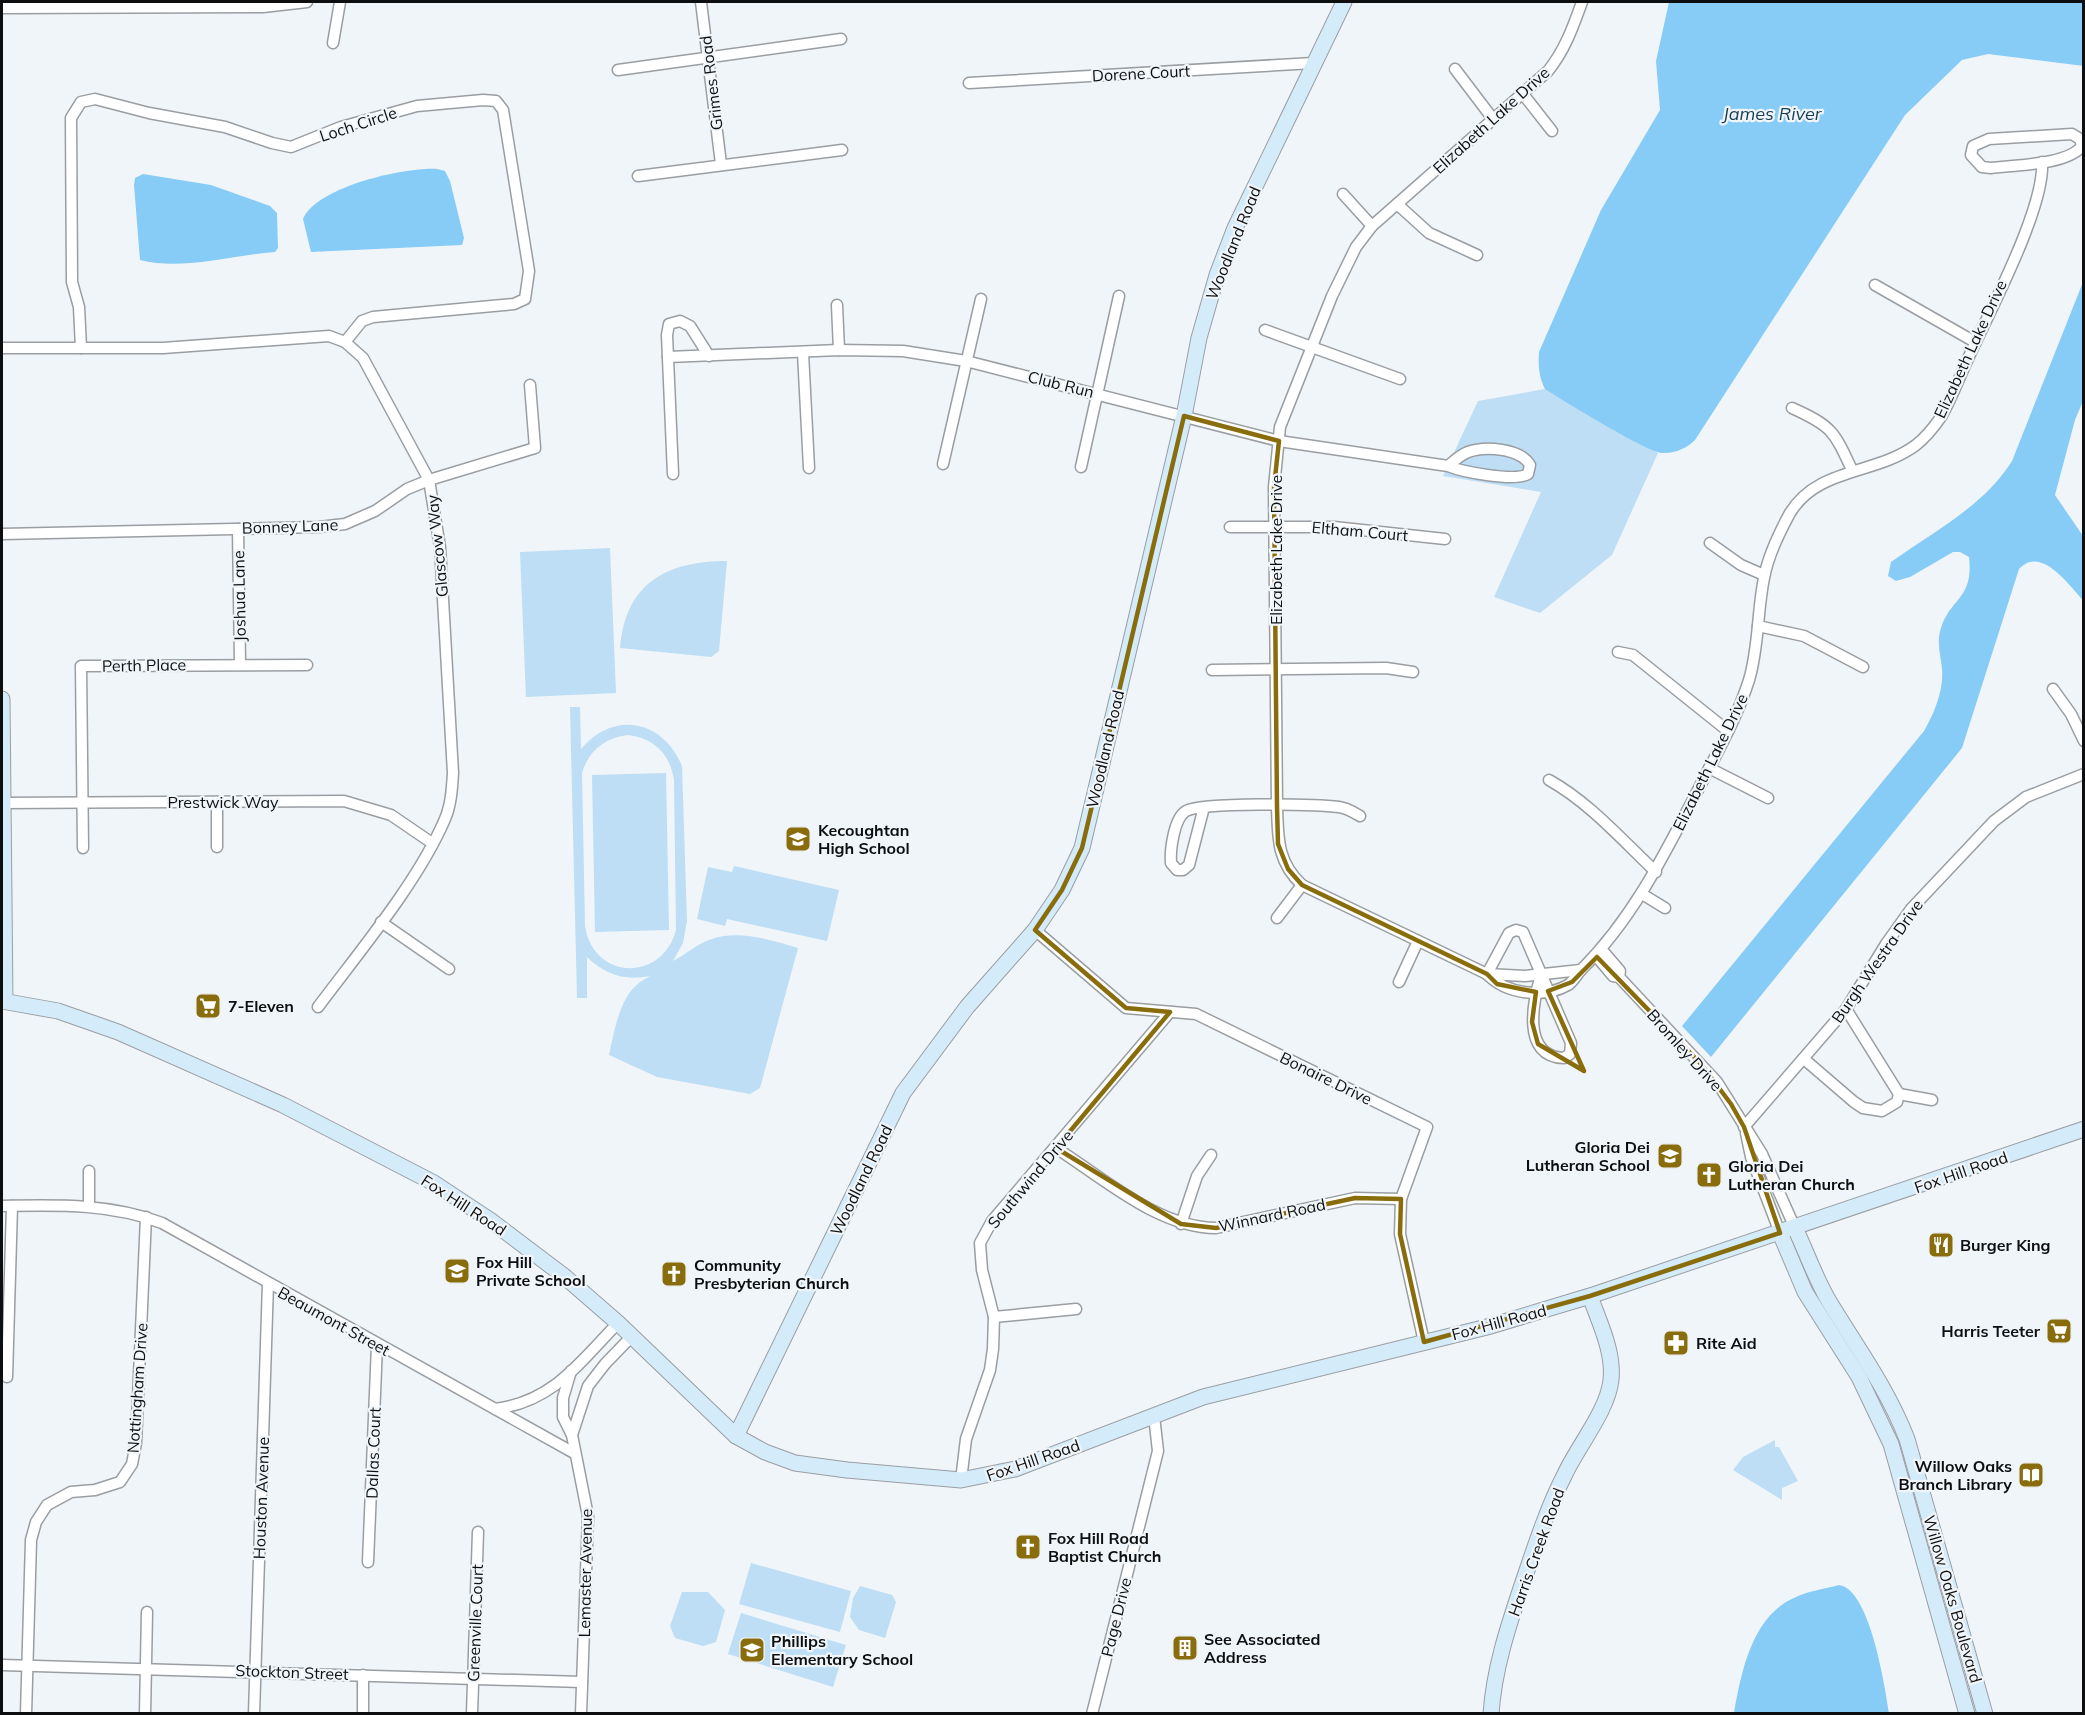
<svg xmlns="http://www.w3.org/2000/svg" width="2085" height="1715" font-family="Mulish,sans-serif">
<style>
.green{fill:#bddef4;fill-rule:evenodd}
.water{fill:#87ccf7}
.lines{fill:none;stroke-linecap:round;stroke-linejoin:round}
.street-casing{stroke:#9a9ea2;stroke-width:13}
.secondary-casing{stroke:#9a9ea2;stroke-width:17}
.street{stroke:#fff;stroke-width:10}
.secondary{stroke:#d4ebfa;stroke-width:15}
.marked{fill:none;stroke:#896d0d;stroke-width:4.5;stroke-linejoin:round}
.labels{text-anchor:middle;stroke-width:4.5;stroke-linejoin:round;paint-order:stroke}
.street-label{font-size:16px;fill:#0d0e0f;stroke:#f0f5f9}
.poi-label{font-size:16px;font-weight:bold;fill:#0d0e0f;stroke:#f0f5f9;text-anchor:start}
.water-label{font-size:18px;font-style:italic;fill:#173e54;stroke:#f0f5f9}
</style>
<rect width="100%" height="100%" fill="#f0f5f9"/>
<g class="green">
<path d="M1545,389L1658,453L1612,555L1540,613L1494,597L1541,492L1443,476L1478,401Z"/>
<path d="M610,548L616,693L526,697L520,552Z"/>
<path d="M727,561L719,651L711,657L620,648C625,583 667,561 727,561Z"/>
<path d="M570,707H580L581,749C614,710 663,720 682,766L687,921L683,943L673,961C685,955 697,944 709,940C738,929 771,940 798,948L760,1088L750,1094L657,1077L609,1055C614,1033 619,998 639,983C641,981 647,978 650,976C624,981 606,975 587,957V998H577ZM628,735C654,738 670,754 674,780L676,930C662,983 593,980 585,926L582,773C589,750 605,738 628,735Z"/>
<path d="M666,773L669,930L595,932L592,775Z"/>
<path d="M734,866L839,890L827,941L727,919L725,926L697,919L708,867L732,872Z"/>
<path d="M1775,1440V1447H1779L1798,1481L1782,1488V1500L1733,1470L1743,1457Z"/>
<path d="M751,1563L851,1591L840,1632L739,1604Z"/>
<path d="M860,1586L892,1595L896,1602L885,1638L859,1630L850,1617L853,1598Z"/>
<path d="M682,1592H708L725,1610L716,1642L703,1646L675,1638L670,1626Z"/>
<path d="M741,1613L846,1645L833,1687L728,1654Z"/>
</g>
<g class="water">
<path d="M1669,2H2083L2084,66L1988,54L1962,60L1905,115L1695,440C1687,448 1674,454 1662,453C1647,452 1562,400 1545,389C1539,377 1538,366 1539,352L1601,210L1660,110L1656,61Z"/>
<path d="M437,169L445,171L450,181L464,238L462,245L311,252L303,219C316,187 405,167 437,169Z"/>
<path d="M143,174L211,185L270,206L277,213L278,248L275,252C232,255 182,271 140,260L134,185L135,178Z"/>
<path d="M2083,282V401L2075,420L2055,495L2083,536V600C2068,584 2041,545 2019,569L1962,748L1711,1057L1682,1026L1924,731C1934,714 1944,690 1942,669C1941,656 1936,642 1941,628C1950,598 1974,599 1969,557L1960,552H1953L1910,577L1896,581L1888,576L1891,562C1933,532 1984,506 2012,461Z"/>
<path d="M1839,1585C1870,1589 1885,1687 1889,1713H1734C1741,1673 1752,1616 1794,1598C1808,1591 1824,1589 1839,1585Z"/>
</g>
<g class="lines">
<g class="street-casing">
<g id="street">
<path d="M701,2L721,164"/>
<path d="M1582,2C1573,27 1565,50 1548,71L1372,226L1356,247L1332,296L1280,427L1274,487L1277,806C1278,838 1277,862 1302,885L1487,974C1506,994 1543,999 1568,985C1574,981 1577,974 1582,969C1634,917 1665,853 1699,788C1717,753 1737,718 1749,680C1759,647 1757,612 1764,578C1768,556 1779,533 1790,513C1818,467 1876,475 1916,445C1925,438 1934,427 1941,417C1953,396 1962,370 1973,348C1993,305 2045,206 2042,162"/>
<path d="M2,8L263,7L307,2"/>
<path d="M333,43L340,2"/>
<path d="M1455,69L1493,119"/>
<path d="M618,70L841,39"/>
<path d="M969,83L1313,63"/>
<path d="M1523,94L1552,131"/>
<path d="M2072,134L2080,139L2082,146C2068,165 2014,165 1991,168L1982,167L1971,155L1973,146L1989,139Z"/>
<path d="M638,176L842,150"/>
<path d="M1343,194L1372,226"/>
<path d="M1397,204L1429,233L1477,255"/>
<path d="M1875,285L1975,342"/>
<path d="M837,305L839,350"/>
<path d="M1265,330L1400,379"/>
<path d="M2,348H163L329,336L345,342L363,358L429,480L440,547L453,773C452,789 451,805 445,819C418,882 359,952 318,1007"/>
<path d="M81,348L79,307L72,282L71,118L81,102L95,99L149,113L225,127L272,143L291,147L341,127L417,106L483,100L496,101L503,110L529,271L525,299L514,304L373,317L362,321L345,342"/>
<path d="M803,353L809,468"/>
<path d="M668,357L839,350L903,351L966,361L1279,441L1448,466C1463,472 1515,482 1528,474L1530,465C1520,448 1485,446 1468,452C1460,455 1454,461 1448,466"/>
<path d="M1792,408C1832,426 1834,431 1852,470"/>
<path d="M943,464L981,299"/>
<path d="M1081,467L1119,296"/>
<path d="M673,474L667,335L669,324L680,321L690,326L709,356"/>
<path d="M1230,527H1334L1445,539"/>
<path d="M238,529L240,663"/>
<path d="M2,534L319,527L345,524L375,511L407,489L429,480L535,448L530,385"/>
<path d="M1710,543L1741,565L1764,575"/>
<path d="M1758,626L1804,636L1863,667"/>
<path d="M1618,652L1633,655L1728,731"/>
<path d="M1212,670L1386,668L1413,672"/>
<path d="M2053,689L2071,714L2084,741"/>
<path d="M1709,768L1768,798"/>
<path d="M1549,780C1590,803 1621,839 1656,872"/>
<path d="M217,802V847"/>
<path d="M2,803L344,801L391,815L432,843"/>
<path d="M1204,807L1189,865L1183,870H1177L1171,863C1170,850 1174,818 1186,811C1202,802 1316,804 1339,807C1347,808 1353,812 1360,816"/>
<path d="M83,848L81,666L307,665"/>
<path d="M1642,894L1665,908"/>
<path d="M1277,918L1302,885"/>
<path d="M381,922L449,969"/>
<path d="M1035,930L1126,1008L1196,1014L1427,1127L1401,1199L1400,1234L1424,1342"/>
<path d="M1602,950L1620,971L1619,977"/>
<path d="M1597,957L1613,976L1619,977L1717,1082L1762,1154L1795,1228"/>
<path d="M1487,974L1509,933L1516,930L1523,932L1571,1043L1570,1054L1564,1058C1521,1057 1533,1001 1541,975"/>
<path d="M1487,974L1525,976L1581,970"/>
<path d="M1399,982L1418,941"/>
<path d="M1804,1059L1854,1102L1863,1108L1882,1111L1897,1102L1899,1094L1846,1009"/>
<path d="M1899,1094L1932,1100"/>
<path d="M1744,1127L1846,1009L1886,944L1911,909L1994,821L2026,797L2084,774"/>
<path d="M1746,1133L1751,1157L1780,1233"/>
<path d="M1056,1148C1103,1178 1159,1228 1216,1228L1355,1198L1401,1199"/>
<path d="M2,1206C57,1205 110,1203 162,1223L574,1453"/>
<path d="M89,1206V1171"/>
<path d="M1181,1224L1197,1176L1211,1155"/>
<path d="M994,1317L1076,1309"/>
<path d="M571,1371L563,1398V1417L572,1435L588,1516L581,1714"/>
<path d="M7,1377L12,1206"/>
<path d="M495,1409C553,1402 580,1362 618,1323"/>
<path d="M572,1435L588,1386L605,1364L632,1336"/>
<path d="M961,1480L966,1439L990,1370L993,1349L994,1317L982,1270L980,1243L992,1221L1170,1012"/>
<path d="M368,1562L377,1345"/>
<path d="M2,1665L582,1682"/>
<path d="M26,1714L31,1540L36,1522L47,1505L71,1492L95,1490L120,1482L132,1464L136,1443L146,1217"/>
<path d="M145,1714L147,1612"/>
<path d="M254,1714L268,1283"/>
<path d="M363,1714V1675"/>
<path d="M472,1714L478,1532"/>
<path d="M1092,1714L1158,1451L1154,1416"/>
</g>
</g>
<g class="secondary-casing">
<g id="secondary">
<path d="M2,699L5,1001"/>
<path d="M2,1001L58,1011L118,1032L283,1105L434,1183L490,1220L564,1276L618,1323L736,1436L765,1452L795,1463L847,1470L961,1480L1015,1469L1203,1397L1487,1327L1590,1296L2084,1129"/>
<path d="M1795,1228C1807,1253 1816,1280 1830,1303C1858,1349 1887,1388 1907,1439L1985,1714"/>
<path d="M1780,1233L1805,1292L1859,1377L1891,1444L1967,1714"/>
<path d="M736,1436L903,1093L967,1007L1035,930L1062,890L1082,848L1184,416L1199,338L1217,275L1235,228L1344,2"/>
<path d="M1491,1714C1494,1669 1508,1627 1522,1585C1535,1547 1547,1509 1565,1474C1578,1446 1608,1410 1611,1380C1614,1351 1599,1322 1590,1296"/>
</g>
</g>
<use href="#street" class="street"/>
<use href="#secondary" class="secondary"/>
</g>
<path class="marked" d="M1184,416L1279,441L1274,487L1277,806L1278,844L1288,869L1302,885L1487,974L1497,984L1536,992L1532,1022L1538,1044L1584,1071L1548,991L1572,982L1597,957L1701,1064L1731,1104L1744,1127L1780,1233L1590,1296L1424,1342L1400,1234L1401,1199L1355,1198L1216,1228L1181,1224L1056,1148L1170,1012L1126,1008L1035,930L1062,890L1082,848Z"/>
<defs>
<g id="school-square" transform="scale(1.35)"><rect x="-9" y="-9" width="18" height="18" rx="4" fill="#896d0d" stroke="#f0f5f9"/><path d="M0-5L7-2L0 1L-7-2ZM-4 1L0 2.5L4 1V4Q0 6-4 4Z" fill="#fff"/></g>
<g id="supermarket-square" transform="scale(1.35)"><rect x="-9" y="-9" width="18" height="18" rx="4" fill="#896d0d" stroke="#f0f5f9"/><path d="M-6-5.5h2.5l.6 2H6L4.5 2H-2.5L-4.4-4H-6ZM-1.5 3.2a1.3 1.3 0 1 0 .1 0ZM3 3.2a1.3 1.3 0 1 0 .1 0Z" fill="#fff"/></g>
<g id="church-square" transform="scale(1.35)"><rect x="-9" y="-9" width="18" height="18" rx="4" fill="#896d0d" stroke="#f0f5f9"/><path d="M-1.2-6h2.4v3.5h3.3v2.4h-3.3V6h-2.4V-.1h-3.3v-2.4h3.3Z" fill="#fff"/></g>
<g id="restaurant-square" transform="scale(1.35)"><rect x="-9" y="-9" width="18" height="18" rx="4" fill="#896d0d" stroke="#f0f5f9"/><path d="M-5-6h1v4h1v-4h1v4h1v-4h1v5L-1.5 .5V6h-2V.5L-5-1ZM5-6V6H3V1.5H1.5Q1.5-4 5-6Z" fill="#fff"/></g>
<g id="pharmacy-square" transform="scale(1.35)"><rect x="-9" y="-9" width="18" height="18" rx="4" fill="#896d0d" stroke="#f0f5f9"/><path d="M-2-6h4v4h4v4h-4v4h-4v-4h-4v-4h4Z" fill="#fff"/></g>
<g id="library-square" transform="scale(1.35)"><rect x="-9" y="-9" width="18" height="18" rx="4" fill="#896d0d" stroke="#f0f5f9"/><path d="M-6-4Q-3-5.5-.7-3.5V5Q-3 3-6 4ZM6-4Q3-5.5 .7-3.5V5Q3 3 6 4Z" fill="#fff"/></g>
<g id="building-square" transform="scale(1.35)"><rect x="-9" y="-9" width="18" height="18" rx="4" fill="#896d0d" stroke="#f0f5f9"/><path d="M-4-6H4V6H1V3H-1V6H-4ZM-2.5-4.3h1.7v1.8h-1.7ZM.8-4.3h1.7v1.8H.8ZM-2.5-1h1.7V.8h-1.7ZM.8-1h1.7V.8H.8Z" fill="#fff"/></g>
</defs>
<g fill-rule="evenodd">
<use href="#school-square" x="798" y="839"/>
<use href="#supermarket-square" x="208" y="1006"/>
<use href="#school-square" x="1670" y="1156"/>
<use href="#church-square" x="1709" y="1175"/>
<use href="#restaurant-square" x="1941" y="1245"/>
<use href="#school-square" x="457" y="1271"/>
<use href="#church-square" x="674" y="1274"/>
<use href="#supermarket-square" x="2059" y="1331"/>
<use href="#pharmacy-square" x="1676" y="1343"/>
<use href="#library-square" x="2031" y="1475"/>
<use href="#church-square" x="1028" y="1547"/>
<use href="#building-square" x="1185" y="1648"/>
<use href="#school-square" x="752" y="1650"/>
</g>
<g class="labels">
<g class="street-label">
<text transform="translate(1141 73) rotate(-3)" y="6">Dorene Court</text>
<text transform="translate(711 83) rotate(-97)" y="6">Grimes Road</text>
<text transform="translate(1491 120) rotate(-42)" y="6">Elizabeth Lake Drive</text>
<text transform="translate(358 124) rotate(-18)" y="6">Loch Circle</text>
<text transform="translate(1233 243) rotate(-68)" y="6">Woodland Road</text>
<text transform="translate(1970 349) rotate(-65)" y="6">Elizabeth Lake Drive</text>
<text transform="translate(1061 384) rotate(14)" y="6">Club Run</text>
<text transform="translate(290 526) rotate(-2)" y="6">Bonney Lane</text>
<text transform="translate(1360 531) rotate(5)" y="6">Eltham Court</text>
<text transform="translate(437 546) rotate(-96)" y="6">Glascow Way</text>
<text transform="translate(1276 550) rotate(-90)" y="6">Elizabeth Lake Drive</text>
<text transform="translate(239 596) rotate(-91)" y="6">Joshua Lane</text>
<text transform="translate(144 665) rotate(-1)" y="6">Perth Place</text>
<text transform="translate(1105 749) rotate(-77)" y="6">Woodland Road</text>
<text transform="translate(1710 762) rotate(-64)" y="6">Elizabeth Lake Drive</text>
<text x="223" y="808">Prestwick Way</text>
<text transform="translate(1877 961) rotate(-55)" y="6">Burgh Westra Drive</text>
<text transform="translate(1685 1050) rotate(48)" y="6">Bromley Drive</text>
<text transform="translate(1326 1078) rotate(26)" y="6">Bonaire Drive</text>
<text transform="translate(1961 1172) rotate(-19)" y="6">Fox Hill Road</text>
<text transform="translate(1030 1179) rotate(-50)" y="6">Southwind Drive</text>
<text transform="translate(861 1180) rotate(-64)" y="6">Woodland Road</text>
<text transform="translate(464 1205) rotate(33)" y="6">Fox Hill Road</text>
<text transform="translate(1272 1215) rotate(-12)" y="6">Winnard Road</text>
<text transform="translate(334 1321) rotate(29)" y="6">Beaumont Street</text>
<text transform="translate(1499 1322) rotate(-15)" y="6">Fox Hill Road</text>
<text transform="translate(137 1388) rotate(-86)" y="6">Nottingham Drive</text>
<text transform="translate(373 1453) rotate(-88)" y="6">Dallas Court</text>
<text transform="translate(1033 1460) rotate(-19)" y="6">Fox Hill Road</text>
<text transform="translate(261 1498) rotate(-88)" y="6">Houston Avenue</text>
<text transform="translate(1536 1552) rotate(-70)" y="6">Harris Creek Road</text>
<text transform="translate(585 1573) rotate(-89)" y="6">Lemaster Avenue</text>
<text transform="translate(1953 1599) rotate(74)" y="6">Willow Oaks Boulevard</text>
<text transform="translate(1116 1617) rotate(-76)" y="6">Page Drive</text>
<text transform="translate(475 1623) rotate(-88)" y="6">Greenville Court</text>
<text transform="translate(292 1672) rotate(2)" y="6">Stockton Street</text>
</g>
<g class="poi-label">
<text x="818" y="836">Kecoughtan<tspan x="818" dy="18">High School</tspan></text>
<text x="228" y="1012">7-Eleven</text>
<text x="1650" y="1153" text-anchor="end">Gloria Dei<tspan x="1650" dy="18">Lutheran School</tspan></text>
<text x="1728" y="1172">Gloria Dei<tspan x="1728" dy="18">Lutheran Church</tspan></text>
<text x="1960" y="1251">Burger King</text>
<text x="476" y="1268">Fox Hill<tspan x="476" dy="18">Private School</tspan></text>
<text x="694" y="1271">Community<tspan x="694" dy="18">Presbyterian Church</tspan></text>
<text x="2040" y="1337" text-anchor="end">Harris Teeter</text>
<text x="1696" y="1349">Rite Aid</text>
<text x="2012" y="1472" text-anchor="end">Willow Oaks<tspan x="2012" dy="18">Branch Library</tspan></text>
<text x="1048" y="1544">Fox Hill Road<tspan x="1048" dy="18">Baptist Church</tspan></text>
<text x="1204" y="1645">See Associated<tspan x="1204" dy="18">Address</tspan></text>
<text x="771" y="1647">Phillips<tspan x="771" dy="18">Elementary School</tspan></text>
</g>
<g class="water-label">
<text x="1772" y="120">James River</text>
</g>
</g>
<rect width="2085" height="1715" fill="none" stroke="#0d0e0f" stroke-width="6"/>
</svg>
